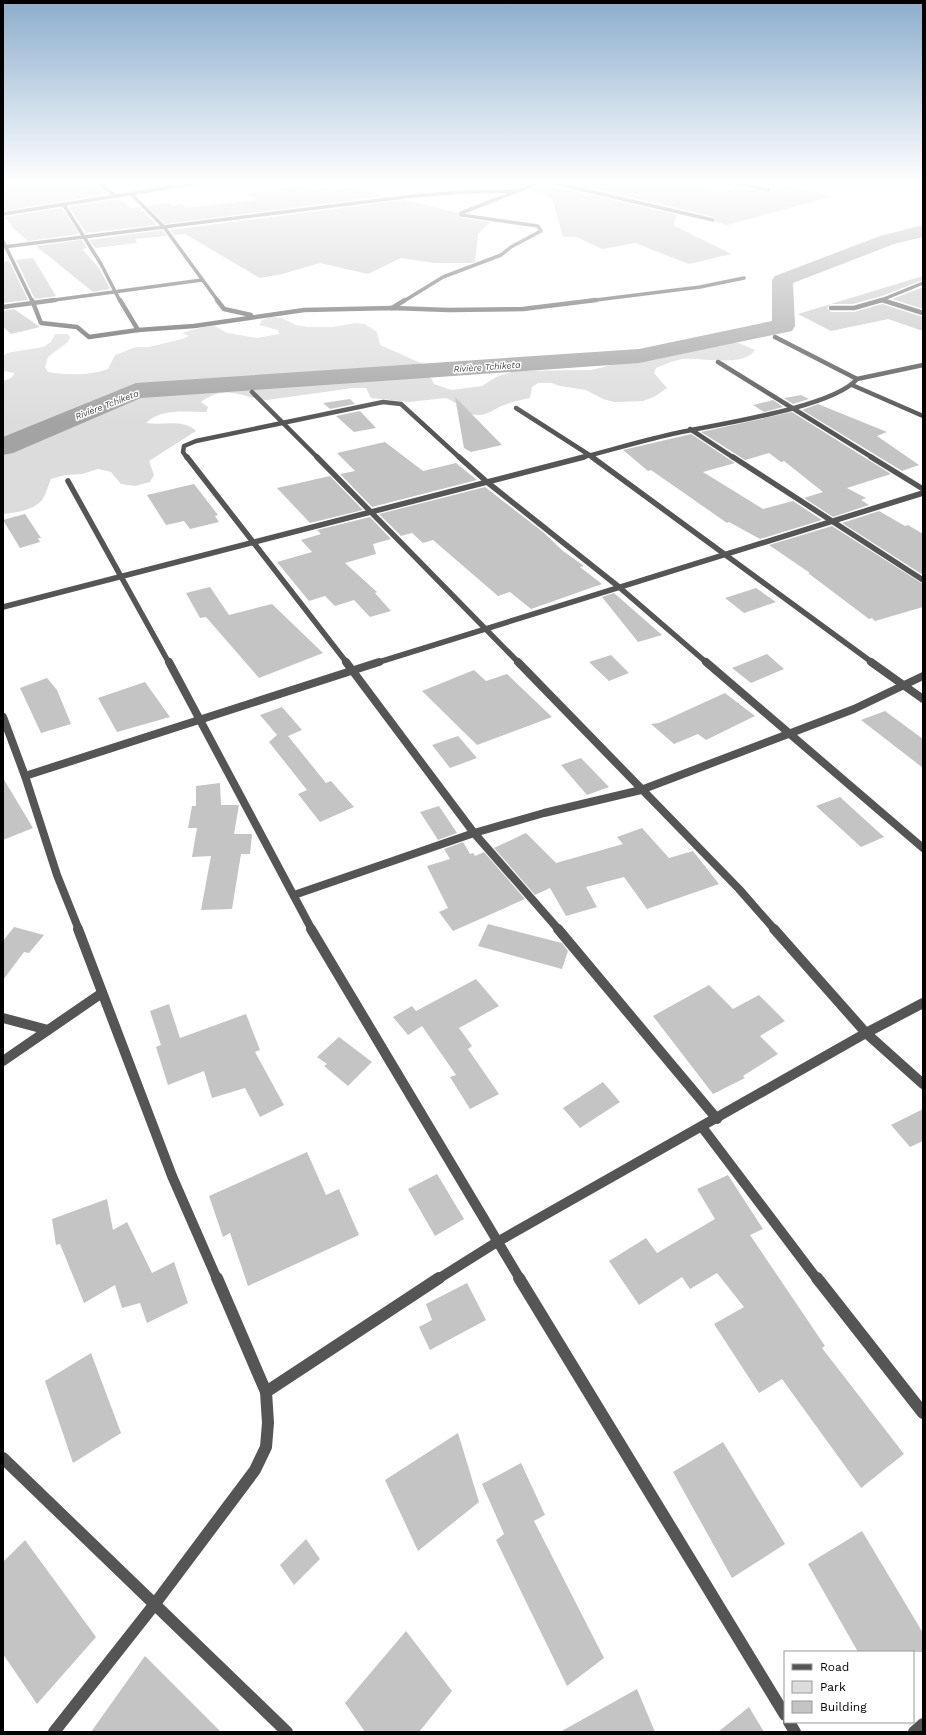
<svg xmlns="http://www.w3.org/2000/svg" width="926" height="1735" font-family="'Work Sans',sans-serif">
<style>
.green{fill:#dcdcdc}
.lines{fill:none;stroke-linecap:round;stroke-linejoin:round}
.river{fill:#a3a3a3;fill-rule:evenodd}
.building{fill:#c4c4c4}
.street-far5{stroke:#555;stroke-width:3.5}
.street-far4{stroke:#555;stroke-width:4.5}
.street-far3{stroke:#555;stroke-width:5.5}
.street-far2{stroke:#555;stroke-width:8}
.street-far1{stroke:#555;stroke-width:10}
.street{stroke:#555;stroke-width:12}
.labels{text-anchor:middle;stroke-width:3;stroke-linejoin:round;paint-order:stroke}
.far-water-label{font-size:9px;font-style:italic;fill:#444;stroke:#fff}
</style>
<rect width="100%" height="100%" fill="#fff"/>
<path class="green" d="M271,317L282,318L296,325L308,327H333L356,323L365,324L377,332L380,345L423,364L421,365L426,367L434,384L451,390L482,386L496,377L515,371L591,370L674,350L727,342L739,343L755,350C743,368 701,357 683,359C674,360 664,365 656,368L654,373L667,388L654,397L643,401L614,402L603,399L586,390L560,386L551,383H538L532,387L530,398C522,400 515,401 507,404C488,410 489,419 465,413L464,407L446,398L409,402L371,398L366,388H353L267,400C241,398 228,383 201,402L208,407L206,412C186,412 161,408 146,423C162,426 183,418 196,431L149,461L154,475L150,482L135,486L121,484L111,472L98,469L82,474L65,475L51,479C48,485 46,495 42,500C34,510 15,513 3,514V381L11,378L15,373L3,371V356L7,353L43,347L51,342L55,334H68L70,338L68,342L48,357L45,367L48,372C69,375 88,376 108,369L115,355L136,347H149L182,339L189,336L182,333L203,327L215,326L227,333L257,338L279,334L278,330L259,325L262,320Z"/>
<g class="lines">
<path class="river" d="M923,225V237L894,244L793,283L795,326L792,331L639,363L141,398L13,453L3,455V437L136,383L639,349L772,321V280L775,276L880,236Z"/>
</g>
<g class="building">
<path d="M39,180H60L63,184L77,183L81,186L94,184L108,194L3,211V185Z"/>
<path d="M511,180H535L519,187L510,183Z"/>
<path d="M557,180H681L719,191H726L738,186L767,193L771,192L770,187L748,182L751,181L767,182L834,196L727,225L716,222L714,217Z"/>
<path d="M544,184L677,215L673,225L731,254L689,264L635,243L602,249L577,237H563L552,198L529,190Z"/>
<path d="M304,185L313,190L325,187L330,190L351,187L387,196L165,224L147,206L169,203L172,206L181,204L186,208L257,200L246,194Z"/>
<path d="M116,199L122,201L131,208L139,207L157,225L86,233L69,207Z"/>
<path d="M405,200L458,213L461,218L490,222L478,234L475,262L470,263H434L401,258L368,274L320,263L282,274L260,278L185,234L174,235L170,230Z"/>
<path d="M62,208L79,234L28,241L14,229L5,217Z"/>
<path d="M162,230L167,236L135,239L137,243L95,248L89,240Z"/>
<path d="M82,240L87,248L82,249L99,268L110,289L93,292L36,246Z"/>
<path d="M33,258L56,296L36,299L34,297L16,260Z"/>
<path d="M9,261L28,300L3,303V262Z"/>
<path d="M923,276V280L882,296L853,304H831L827,308L831,312H854L882,304L923,317V331L888,319L831,331L798,314Z"/>
<path d="M923,287V309L892,299Z"/>
<path d="M14,309L40,327L11,334L3,327V311Z"/>
<path d="M801,395L809,399L793,404L784,398Z"/>
<path d="M455,397L502,445L471,452L464,448Z"/>
<path d="M350,399L355,404L330,409L323,403Z"/>
<path d="M773,400L783,407L764,412L753,405Z"/>
<path d="M818,404L887,432L877,436L919,465L902,471L802,410Z"/>
<path d="M360,411L376,428L354,432L336,416Z"/>
<path d="M792,412L891,474L847,488L866,498L861,500L869,505L833,517L804,498L823,492L784,461L781,462L769,453L745,460L701,432Z"/>
<path d="M691,434L735,463L703,472L763,509L793,501L822,520L760,539L729,522L727,523L651,470L648,471L623,450Z"/>
<path d="M385,442L423,471L456,463L477,480L372,507L340,474L355,471L337,453Z"/>
<path d="M330,476L363,510L310,523L277,488Z"/>
<path d="M194,484L218,515L215,516L219,522L190,529L184,521L166,525L147,495Z"/>
<path d="M485,487L543,532L563,551L584,566L580,567L602,584L531,609L510,592L498,596L433,540L423,543L412,533L401,536L379,514Z"/>
<path d="M879,511L905,526L908,525L923,534V575L842,523Z"/>
<path d="M25,514L41,538H38L40,542L20,548L3,520Z"/>
<path d="M370,517L391,539L373,544L376,554L345,563L377,592L375,593L391,611L370,617L354,600L335,606L325,596L309,601L277,562L312,552L301,540L321,534L317,530Z"/>
<path d="M832,526L923,584V607L875,621L872,618L869,619L808,573H810L769,545Z"/>
<path d="M210,587L229,615L272,604L323,653L259,678L206,617L200,618L186,593Z"/>
<path d="M756,588L776,602L744,613L725,598Z"/>
<path d="M614,593L662,635L638,642L602,597Z"/>
<path d="M767,654L784,669L751,683L732,668Z"/>
<path d="M611,655L629,673L609,681L589,662Z"/>
<path d="M474,670L486,681L507,674L552,717L477,745L422,691Z"/>
<path d="M47,678L57,690L71,724L41,733L20,688Z"/>
<path d="M145,682L170,717L117,732L98,698Z"/>
<path d="M725,693L755,716L706,740L698,734L674,744L651,724L659,723Z"/>
<path d="M282,707L302,730L288,736L326,783L331,781L354,807L320,822L298,794L307,790L269,742L277,735L260,715Z"/>
<path d="M885,711L923,739V768L861,720Z"/>
<path d="M458,736L477,758L450,768L432,745Z"/>
<path d="M581,758L609,787L587,795L561,765Z"/>
<path d="M3,778L33,828L3,840Z"/>
<path d="M220,783L221,805H239L234,834H252L250,854H241L232,909L201,910L211,856L192,857L197,828H188L192,806H196V786Z"/>
<path d="M840,797L884,837L861,847L816,806Z"/>
<path d="M439,806L457,833L438,840L420,812Z"/>
<path d="M642,828L669,858L693,851L719,884L647,909L624,877L586,887L597,907L566,916L550,888L535,895L494,848L526,833L556,863L623,844L617,837Z"/>
<path d="M463,842L470,854L473,853L475,856L484,852L525,899L453,931L439,912L448,908L427,866L450,859L444,849Z"/>
<path d="M488,924L562,943L568,951L562,969L478,946Z"/>
<path d="M14,927L44,935L29,953L24,952L3,980V941Z"/>
<path d="M476,979L499,1006L459,1028L472,1046L468,1049L499,1094L470,1109L450,1077L456,1075L422,1026L408,1035L393,1017L412,1006L416,1011Z"/>
<path d="M709,985L733,1009L759,995L785,1021L760,1036L778,1054L743,1076L745,1078L713,1094L653,1016Z"/>
<path d="M169,1004L180,1038L246,1014L260,1050L255,1052L284,1105L260,1117L245,1088L212,1098L204,1071L168,1085L156,1047L161,1045L150,1011Z"/>
<path d="M339,1037L372,1062L348,1086L324,1066L327,1064L317,1057Z"/>
<path d="M603,1082L620,1102L580,1128L563,1108Z"/>
<path d="M923,1109V1141L910,1147L891,1125Z"/>
<path d="M307,1152L326,1195L339,1189L359,1235L248,1286L230,1233L223,1237L209,1196Z"/>
<path d="M437,1174L464,1219L435,1236L408,1189Z"/>
<path d="M728,1175L763,1229L750,1235L825,1346L822,1348L904,1454L861,1488L782,1379L759,1393L714,1324L744,1307L717,1273L690,1289L682,1277L639,1305L609,1261L646,1238L657,1253L715,1219L697,1189Z"/>
<path d="M107,1199L113,1230L127,1222L152,1273L174,1262L188,1303L147,1323L140,1303L122,1308L115,1285L84,1303L60,1244L56,1245L52,1219Z"/>
<path d="M467,1283L486,1320L430,1350L419,1327L432,1320L426,1304Z"/>
<path d="M91,1353L121,1433L73,1463L45,1381Z"/>
<path d="M458,1433L479,1502L418,1551L385,1480Z"/>
<path d="M723,1442L785,1544L732,1578L673,1472Z"/>
<path d="M521,1463L545,1515L534,1521L604,1658L567,1686L496,1540L504,1534L482,1484Z"/>
<path d="M862,1531L923,1633V1652H858L808,1564Z"/>
<path d="M306,1539L320,1559L294,1585L280,1565Z"/>
<path d="M25,1540L96,1637L37,1704L3,1654V1562Z"/>
<path d="M406,1631L452,1691L419,1732H365L345,1703Z"/>
<path d="M145,1656L221,1732H91Z"/>
<path d="M637,1689L655,1732H560Z"/>
<path d="M749,1707L764,1732H718Z"/>
</g>
<g class="lines">
<g class="street-far5">
<path d="M94,180L116,196"/>
<path d="M541,180L713,220"/>
<path d="M724,180L768,190"/>
<path d="M131,194L164,227L218,301"/>
<path d="M64,205L101,264L120,301"/>
<path d="M3,214L217,180"/>
<path d="M3,241L32,301"/>
<path d="M3,247L413,196L462,192L517,191"/>
<path d="M882,300L885,301"/>
<path d="M47,301L202,280"/>
<path d="M404,301L443,277L501,255L511,247L541,231L538,226L461,215V213L545,180"/>
<path d="M588,301L700,287L744,278"/>
<path d="M879,301L923,283"/>
</g>
<g class="street-far4">
<path d="M32,300L41,323L77,327L89,337L138,330L194,326L304,310L392,308L449,310L523,309L596,300"/>
<path d="M120,300L138,330"/>
<path d="M217,300L224,309L251,315"/>
<path d="M882,300L923,313"/>
<path d="M3,307L55,300"/>
<path d="M392,308L405,300"/>
<path d="M831,308H854L882,300"/>
<path d="M775,337L857,379"/>
<path d="M718,362L873,458"/>
<path d="M852,385L923,416"/>
<path d="M252,392L318,458"/>
<path d="M516,408L594,458"/>
<path d="M690,429L734,458"/>
<path d="M187,458L183,452L184,446L196,441L383,402L401,404L460,458"/>
<path d="M580,458C611,450 641,441 672,434C712,425 833,408 857,379L923,365"/>
</g>
<g class="street-far3">
<path d="M187,457L347,663"/>
<path d="M317,457L519,663"/>
<path d="M459,457L487,482L619,587L707,663"/>
<path d="M592,457L873,663"/>
<path d="M733,457L923,580"/>
<path d="M871,457L923,489"/>
<path d="M68,481L169,663"/>
<path d="M3,607L584,457"/>
<path d="M376,663L923,493"/>
</g>
<g class="street-far2">
<path d="M169,662L312,930"/>
<path d="M346,662L474,833L559,930"/>
<path d="M518,662L739,889L775,930"/>
<path d="M706,662L923,848"/>
<path d="M871,662L923,699"/>
<path d="M3,717L25,776L57,875L79,930"/>
<path d="M25,776L379,662"/>
<path d="M294,895L474,833L544,813L641,790L854,709L923,676"/>
</g>
<g class="street-far1">
<path d="M78,929L172,1176L217,1279"/>
<path d="M311,929L520,1279"/>
<path d="M558,929L717,1119"/>
<path d="M774,929L866,1033L923,1084"/>
<path d="M3,1018L48,1030"/>
<path d="M3,1061L102,993"/>
<path d="M702,1127L817,1279"/>
<path d="M438,1279L497,1242L866,1033L923,1003"/>
</g>
<g class="street">
<path d="M217,1278L266,1392"/>
<path d="M519,1278L785,1715"/>
<path d="M817,1278L923,1413"/>
<path d="M3,1458L287,1732"/>
<path d="M789,1722L795,1732"/>
<path d="M54,1732L154,1605L255,1470L266,1447L268,1423L266,1392L439,1278"/>
<path d="M914,1732L923,1724"/>
</g>
</g>
<linearGradient id="sky" x2="0" y2="1"><stop stop-color="#8cadcc"/><stop offset="0.43" stop-color="#fff"/><stop offset="1" stop-color="#fff" stop-opacity="0"/></linearGradient>
<rect width="926" height="423" fill="url(#sky)"/>
<g class="labels">
<g class="far-water-label">
<text transform="translate(487 367) rotate(-4)" y="3">Rivière Tchiketa</text>
<text transform="translate(107 405) rotate(-21)" y="3">Rivière Tchiketa</text>
</g>
</g>
<rect width="926" height="1735" fill="none" stroke="#000000" stroke-width="8"/>
<rect x="784" y="1651" width="130" height="72" fill="#ffffff" stroke="#999999"/>
<rect x="792" y="1664" width="20" height="6" fill="#555555" stroke="#999999"/>
<text x="820" y="1671" font-size="12" fill="#000000">Road</text>
<rect x="792" y="1681" width="20" height="12" fill="#dcdcdc" stroke="#999999"/>
<text x="820" y="1691" font-size="12" fill="#000000">Park</text>
<rect x="792" y="1701" width="20" height="12" fill="#c4c4c4" stroke="#999999"/>
<text x="820" y="1711" font-size="12" fill="#000000">Building</text>
</svg>
